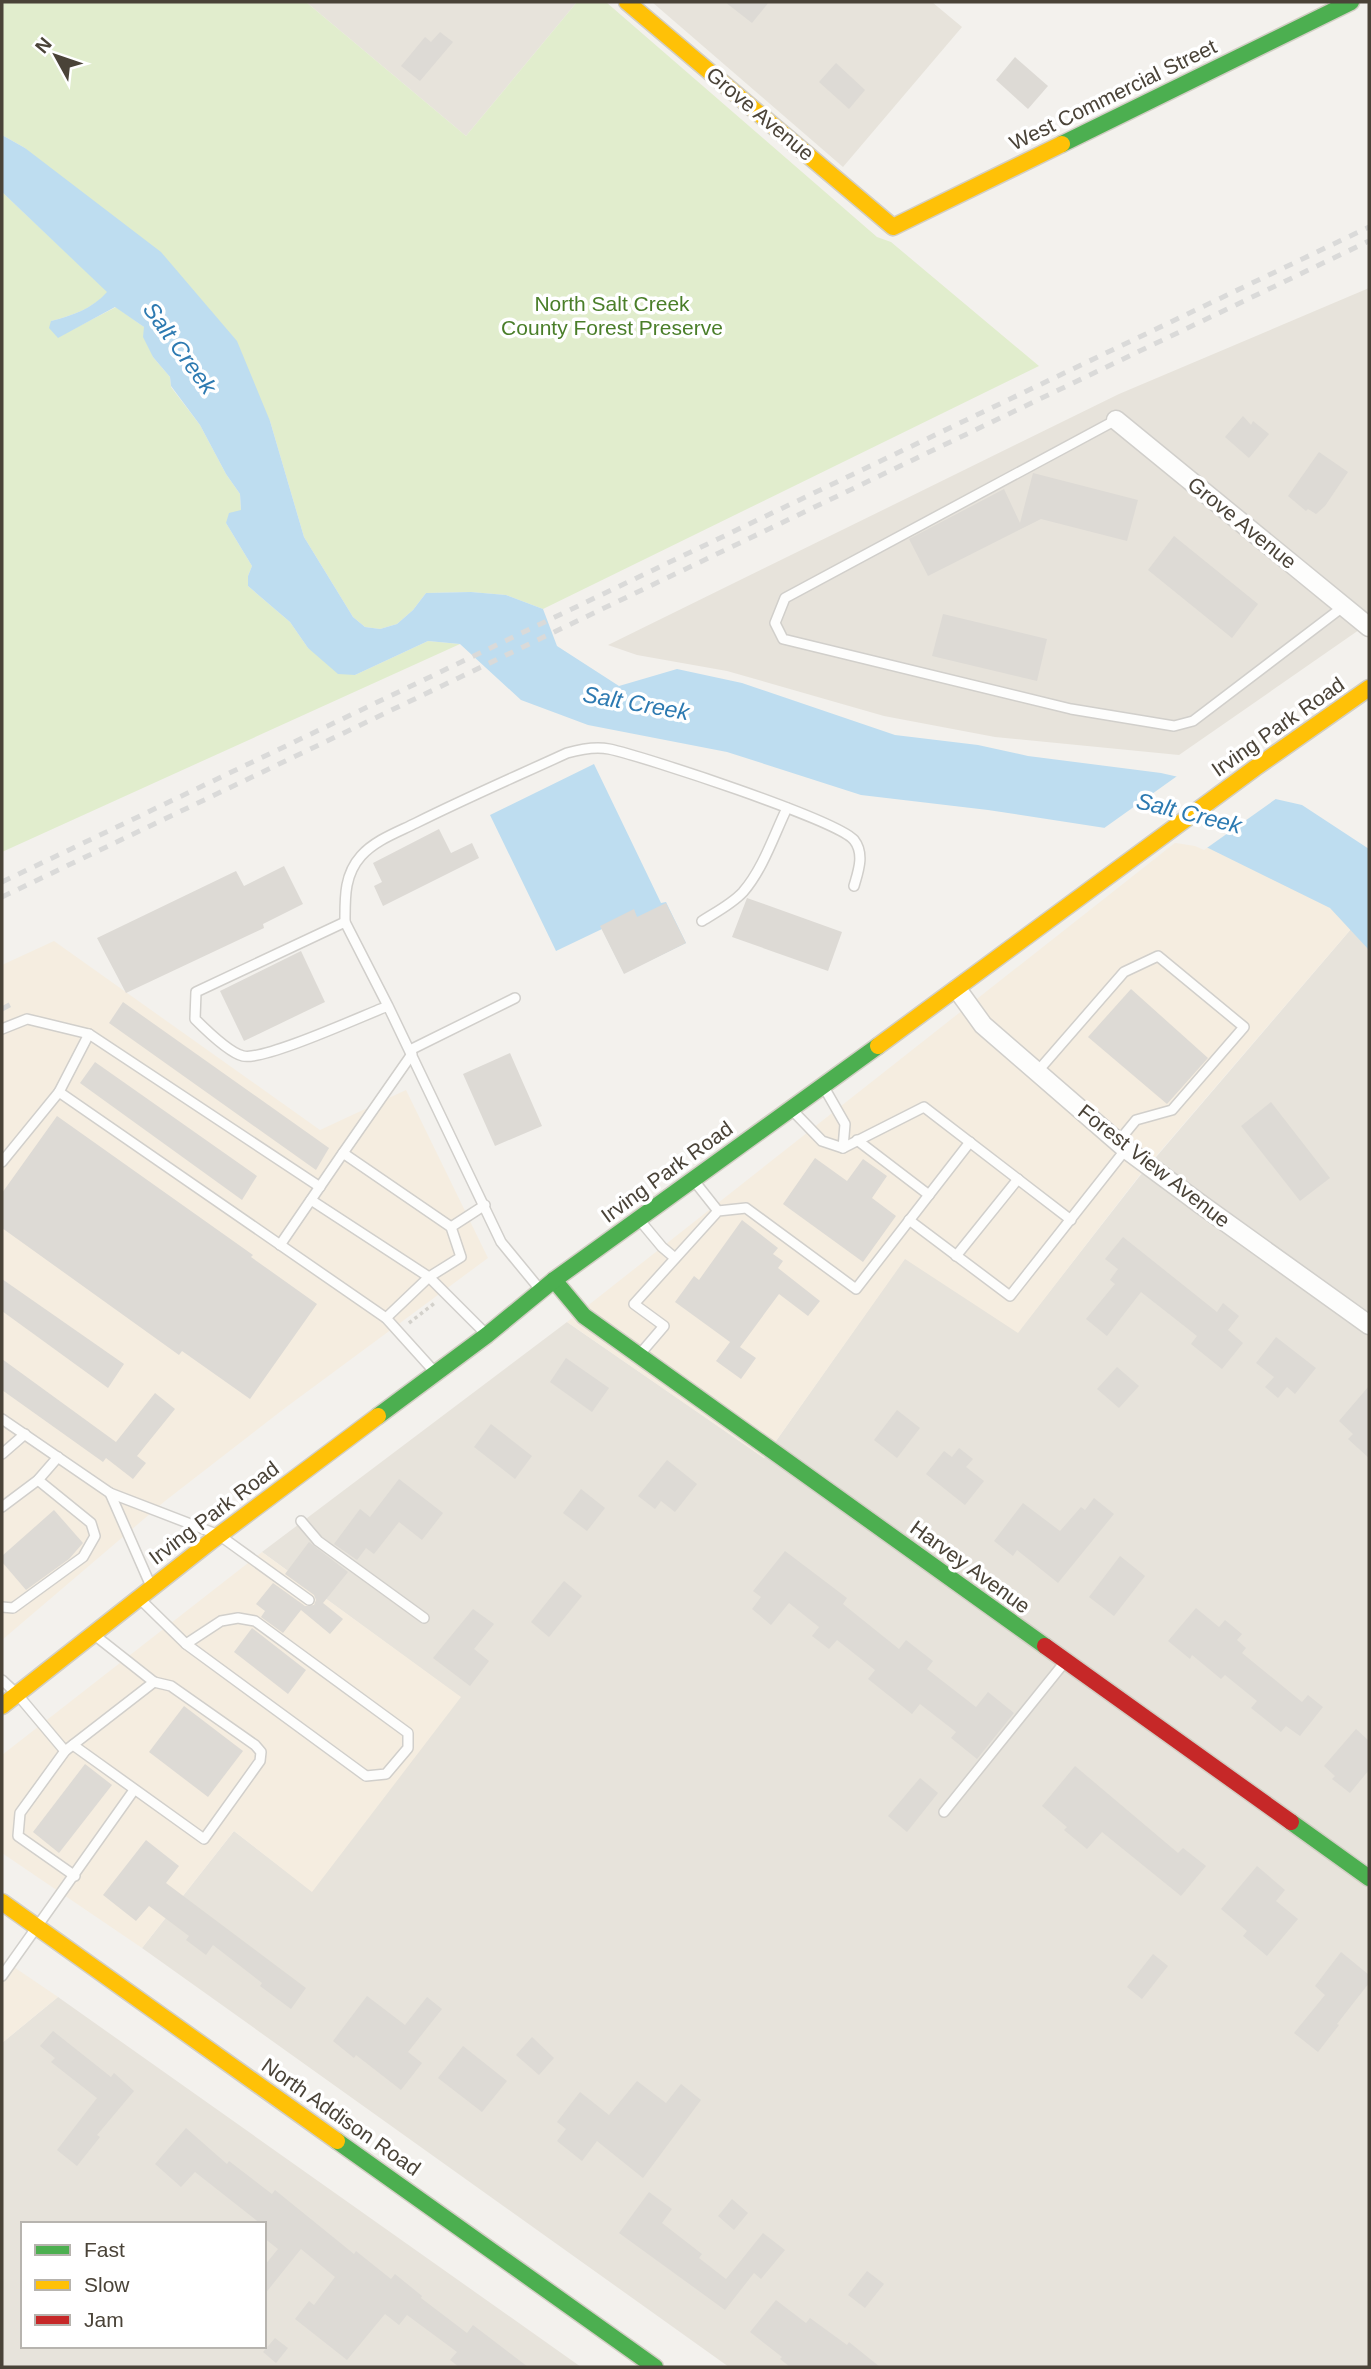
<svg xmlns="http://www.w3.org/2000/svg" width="1371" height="2369" font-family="Arial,sans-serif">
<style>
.residential{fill:#e7e3db;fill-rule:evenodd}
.commercial{fill:#f5ede0}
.green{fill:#e1edcd}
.water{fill:#beddf0}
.pier{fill:#f3f1ed}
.building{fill:#dddad5}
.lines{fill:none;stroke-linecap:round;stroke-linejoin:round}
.lane-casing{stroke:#d1cfcb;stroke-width:12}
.street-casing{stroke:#d1cfcb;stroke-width:21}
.fast-casing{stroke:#d2cec4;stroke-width:19}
.slow-casing{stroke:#d2cec4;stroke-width:19}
.jam-casing{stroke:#d2cec4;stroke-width:19}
.path{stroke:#d3d1cb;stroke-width:3.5;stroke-dasharray:3.5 3.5;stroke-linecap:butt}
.lane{stroke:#fdfdfc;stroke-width:9}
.street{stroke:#fdfdfc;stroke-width:18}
.fast{stroke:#4caf50;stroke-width:16}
.slow{stroke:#ffc107;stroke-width:16}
.jam{stroke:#c62828;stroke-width:16}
.rail{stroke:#dadad9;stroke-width:5;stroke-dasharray:9 9;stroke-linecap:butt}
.labels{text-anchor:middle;stroke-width:7;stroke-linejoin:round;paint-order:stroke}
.street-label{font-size:21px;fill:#4a4338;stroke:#fff}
.park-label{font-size:21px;fill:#4a7e29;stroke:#fff}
.water-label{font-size:23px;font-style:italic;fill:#2d7ab1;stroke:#fff}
</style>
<rect width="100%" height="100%" fill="#f3f1ed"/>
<g class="residential">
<path d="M306,2H577L466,136Z"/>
<path d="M652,2H932L962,27L843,167Z"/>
<path d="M1369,288V623L1179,755L995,737L884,716L727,671L637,655L608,645L1119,394Z"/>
<path d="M1369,908V2367H729L142,1948L234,1831L312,1891L460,1697L262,1552L567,1322L764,1458L905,1258L1018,1332L1139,1177Z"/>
<path d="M58,1997L581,2367H2V2043ZM23,2224H264V2346H23Z"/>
</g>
<g class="commercial">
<path d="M1190,831L1369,908L1139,1176L1018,1333L905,1259L764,1458L567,1322Z"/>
<path d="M54,941L320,1130L406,1090L488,1258L285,1408L165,1501L2,1640V965Z"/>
<path d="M262,1552L461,1697L312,1892L234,1831L142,1948L2,1853V1755Z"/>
<path d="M2,1959L58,1997L2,2043Z"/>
</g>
<g class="green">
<path d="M2,2H306L466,136L577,2H606L877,237L891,242L1039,366L543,609L506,595L471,592L426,593L413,610L397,624L380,629L365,627L353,617L304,537L270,421L25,148L2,135Z"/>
<path d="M2,192L108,292C93,308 72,316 51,321L58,337L116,307L144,327L153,357L170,377L171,387L200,425L226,474L240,494L241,511L226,523L252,566L248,576V586L290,622L308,648L355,675L428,641L460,644L2,852Z"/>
</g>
<g class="water">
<path d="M2,135L25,148L161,252L237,341L270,421L304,537L353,617L365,627L380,629L397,624L413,610L426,593L471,592L506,595L543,609L557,646L619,686L677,669L742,683L895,735L978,745L1028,756L1161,773L1302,805L1369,849V950L1330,908L1196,842L988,810L861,795L727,752L588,725L521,700L460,644L428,641L355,675L338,674L308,648L290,622L248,586V576L252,566L226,523L229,513L241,510L240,494L226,474L200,425L171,386L170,377L153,357L143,337L144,327L115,307L58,338L49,328L51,321C72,316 93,308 107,292L2,192Z"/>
<path d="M594,764L661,903L666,902L686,943L624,973L602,929L556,951L490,815Z"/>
</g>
<path class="pier" d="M1180,774L1280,796L1204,850L1195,846L1100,831Z"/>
<g class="building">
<path d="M725,2H769L752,23Z"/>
<path d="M440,32L453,42L420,81L401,66L425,37L431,42Z"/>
<path d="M1015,57L1048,86L1028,109L996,80Z"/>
<path d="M836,63L865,90L849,109L819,82Z"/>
<path d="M1243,416L1251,425L1253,421L1269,434L1249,458L1225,437Z"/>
<path d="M1319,452L1348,472L1325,506L1316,514L1308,509L1306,511L1288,496Z"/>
<path d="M1033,473L1138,500L1127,541L1041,519L928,576L909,539L1004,489L1020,523Z"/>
<path d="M1174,536L1258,604L1232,638L1148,570Z"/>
<path d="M943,614L1047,639L1037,681L932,656Z"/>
<path d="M439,829L451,853L472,843L479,858L383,906L374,886L382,882L373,863Z"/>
<path d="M284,866L303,904L263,924L264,928L126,993L97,938L236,871L244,886Z"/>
<path d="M747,898L842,932L828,971L732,937Z"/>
<path d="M666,903L686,943L624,974L600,926L634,909L637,917Z"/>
<path d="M301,951L325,1002L244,1041L220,991Z"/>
<path d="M1131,989L1208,1058L1167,1104L1088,1037Z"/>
<path d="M123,1002L329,1148L316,1170L109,1023Z"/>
<path d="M510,1053L542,1126L495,1146L463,1074Z"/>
<path d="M95,1062L257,1176L242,1200L80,1083Z"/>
<path d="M1271,1102L1330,1178L1300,1201L1241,1126Z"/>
<path d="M57,1116L253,1255L251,1257L317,1304L250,1399L182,1351L179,1355L2,1228V1193Z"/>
<path d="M815,1158L847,1181L863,1159L887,1176L872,1198L896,1216L863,1262L783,1204Z"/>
<path d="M742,1220L778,1248L773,1254L783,1261L778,1268L820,1301L808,1316L779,1294L740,1347L756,1358L741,1379L716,1361L730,1342L675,1302L694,1276L699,1280Z"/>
<path d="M1123,1237L1217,1312L1223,1303L1239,1316L1228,1330L1243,1343L1222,1369L1191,1344L1197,1336L1141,1292L1107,1336L1086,1319L1115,1284L1110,1280L1118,1269L1105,1259Z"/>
<path d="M2,1279L124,1364L108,1388L2,1311Z"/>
<path d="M1276,1337L1316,1368L1295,1394L1287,1387L1278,1398L1265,1387L1274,1377L1256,1363Z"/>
<path d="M566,1358L609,1388L592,1412L550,1382Z"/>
<path d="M2,1359L116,1442L155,1393L175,1409L137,1456L146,1463L133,1479L106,1458L103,1462L2,1390Z"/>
<path d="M1117,1367L1139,1386L1119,1408L1097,1389Z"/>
<path d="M1369,1386V1458L1348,1439L1353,1434L1339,1421Z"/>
<path d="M897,1410L920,1428L897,1458L874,1440Z"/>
<path d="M491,1424L532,1456L515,1479L474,1447Z"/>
<path d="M959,1448L973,1459L966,1467L984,1481L965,1505L926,1474L944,1451L952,1457Z"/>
<path d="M667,1460L697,1484L675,1512L661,1501L655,1509L638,1496Z"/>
<path d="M399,1479L443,1513L422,1540L399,1522L374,1554L366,1548L357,1560L334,1544L360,1509L370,1517Z"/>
<path d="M581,1489L605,1508L587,1531L563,1513Z"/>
<path d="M1094,1498L1114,1514L1058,1583L1017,1550L1013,1556L994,1541L1023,1503L1060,1531L1081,1507L1085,1510Z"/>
<path d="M54,1510L83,1543L69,1559L26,1590L2,1562V1556Z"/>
<path d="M309,1542L348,1572L323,1603L343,1619L330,1634L301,1610L283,1633L261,1617L265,1611L256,1604L273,1583L305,1606L314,1605L316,1600L314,1595L285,1574Z"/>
<path d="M785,1551L847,1598L843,1604L899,1649L906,1640L933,1661L927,1669L976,1707L988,1692L1014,1713L977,1759L951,1738L956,1732L920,1704L912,1714L868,1679L875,1670L837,1640L829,1649L812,1636L819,1627L789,1603L771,1625L752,1609L761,1597L753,1591Z"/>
<path d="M1120,1556L1145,1576L1114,1616L1089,1597Z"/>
<path d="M564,1581L582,1596L549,1637L531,1622Z"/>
<path d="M1196,1608L1219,1627L1225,1620L1242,1634L1237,1640L1246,1648L1242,1653L1302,1702L1308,1695L1323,1707L1300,1736L1286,1726L1281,1732L1251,1708L1257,1701L1225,1675L1221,1679L1192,1655L1190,1659L1168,1641Z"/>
<path d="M473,1609L494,1624L474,1649L489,1661L470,1686L433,1658Z"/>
<path d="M252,1628L306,1670L288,1694L234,1652Z"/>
<path d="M184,1706L243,1751L208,1797L149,1752Z"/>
<path d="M1356,1729L1369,1741V1770L1350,1793L1332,1779L1335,1776L1324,1766Z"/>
<path d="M85,1764L112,1785L59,1853L33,1832Z"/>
<path d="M1075,1766L1178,1853L1183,1848L1206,1866L1181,1896L1102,1832L1087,1849L1064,1830L1067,1827L1042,1806Z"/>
<path d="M920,1778L938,1793L907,1832L888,1816Z"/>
<path d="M146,1840L179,1866L166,1883L306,1988L291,2009L260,1986L262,1983L213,1945L206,1955L186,1940L189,1936L149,1906L136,1921L103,1895Z"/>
<path d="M1257,1866L1285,1890L1276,1901L1298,1919L1267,1956L1243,1936L1247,1931L1221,1909Z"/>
<path d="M1341,1952L1369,1975V1983L1337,2024L1339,2025L1318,2052L1294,2033L1325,1995L1315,1986Z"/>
<path d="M1153,1954L1168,1966L1142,1999L1127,1987Z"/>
<path d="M367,1996L405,2025L427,1997L442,2009L408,2052L422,2063L401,2090L356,2055L354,2058L333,2041Z"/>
<path d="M53,2031L111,2077L114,2073L134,2091L97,2135L100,2137L77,2166L57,2150L97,2098L51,2062L55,2058L40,2046Z"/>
<path d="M532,2037L554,2058L539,2075L516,2055Z"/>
<path d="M463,2046L507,2081L482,2112L438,2078Z"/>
<path d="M637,2081L666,2103L681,2084L701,2100L643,2178L597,2141L582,2161L557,2141L566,2129L557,2122L580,2092L609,2115Z"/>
<path d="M186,2128L227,2164L229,2161L272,2194L275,2190L354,2254L356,2251L391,2279L395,2274L422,2296L421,2298L467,2333L473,2325L528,2367H459L450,2360L457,2352L407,2315L399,2325L385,2314L347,2360L295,2319L309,2301L314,2305L335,2277L301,2249L264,2295V2266L278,2249L264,2238V2224H261L195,2172L181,2187L155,2164Z"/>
<path d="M649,2192L672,2209L662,2223L702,2254L699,2258L726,2279L763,2233L785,2250L761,2279L754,2273L725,2310L619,2233Z"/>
<path d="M732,2199L748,2213L734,2230L718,2216Z"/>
<path d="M867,2271L884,2284L865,2308L848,2295Z"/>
<path d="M776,2300L806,2323L810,2318L847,2345L849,2342L880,2367H790L780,2359L782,2357L750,2332Z"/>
<path d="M275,2338L288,2348L276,2363L263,2352Z"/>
</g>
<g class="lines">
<g class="lane-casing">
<g id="lane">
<path d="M1116,420L785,598L775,623L783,639L1071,709L1174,726L1193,721L1344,606"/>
<path d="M702,921C716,912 732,904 743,892C763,869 774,835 787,808"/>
<path d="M345,922C345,898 344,875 361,856C375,840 398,832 416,823C466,798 517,776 567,753C581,749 595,746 609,749C643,756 837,820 854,840C865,854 858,872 854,886"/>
<path d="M388,1006L345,922L196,992L195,1019C205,1029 230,1053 243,1056C264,1061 362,1016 388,1006L501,1242L538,1287"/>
<path d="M2,1029L27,1019L89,1034L320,1187"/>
<path d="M410,1050L515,998"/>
<path d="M1037,1072L1124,972L1158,956L1244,1027L1172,1110L1136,1120L1118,1142"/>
<path d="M59,1092L89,1034"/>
<path d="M794,1112L822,1141L843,1148L845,1124L825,1089"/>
<path d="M857,1140L929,1195"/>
<path d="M843,1148L924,1107L1071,1220"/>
<path d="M343,1153L412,1054"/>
<path d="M2,1162L59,1092L386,1318L432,1369"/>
<path d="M695,1182L718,1211"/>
<path d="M311,1200L429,1277L484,1332"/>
<path d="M909,1220L1010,1296L1126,1149"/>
<path d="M642,1223L662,1247L675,1258"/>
<path d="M451,1227L485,1205"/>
<path d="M280,1245L343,1153L451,1227L461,1257L429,1277L386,1318"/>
<path d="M956,1256L1018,1179"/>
<path d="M640,1354L664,1326L634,1304L718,1211L746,1208L856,1289L970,1142"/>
<path d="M2,1419L110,1493L219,1535L309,1600"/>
<path d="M2,1454L25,1434"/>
<path d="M110,1493L150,1584"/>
<path d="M2,1507L38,1480L58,1457"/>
<path d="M301,1521L318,1541L424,1618"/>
<path d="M142,1601L186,1644"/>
<path d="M2,1607L13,1608L83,1557L95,1536L91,1523L38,1480"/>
<path d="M238,1618L255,1621L408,1733V1748L386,1774L366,1776L186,1644L221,1621Z"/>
<path d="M2,1680L17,1694L65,1751"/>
<path d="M73,1745L204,1839L260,1761L261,1752L255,1745L171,1686L154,1682"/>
<path d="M944,1812L1064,1663"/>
<path d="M75,1876L18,1836L20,1813L65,1751L154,1682L97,1637"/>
<path d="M2,1976L134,1790"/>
</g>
</g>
<g class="street-casing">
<g id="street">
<path d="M1116,420L1369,627"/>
<path d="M957,989L983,1025L1126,1149L1199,1203L1369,1325"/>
</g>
</g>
<g class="fast-casing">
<g id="fast">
<path d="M1062,144L1351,2"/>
<path d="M554,1280L584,1316L1045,1646"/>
<path d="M378,1416L487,1335L554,1280L878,1046"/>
<path d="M1291,1822L1369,1878"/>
<path d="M337,2141L655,2367"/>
</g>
</g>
<g class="slow-casing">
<g id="slow">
<path d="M627,2L893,227L1062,144"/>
<path d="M878,1046L1255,768L1369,688"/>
<path d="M2,1706L210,1542L378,1416"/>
<path d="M2,1902L337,2141"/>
</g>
</g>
<g class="jam-casing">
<path id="jam" d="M1045,1646L1291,1822"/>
</g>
<path class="path" d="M409,1323L436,1302"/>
<use href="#lane" class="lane"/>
<use href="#street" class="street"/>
<use href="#fast" class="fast"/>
<use href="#slow" class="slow"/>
<use href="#jam" class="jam"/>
<g class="rail">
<path d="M2,882L1369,227"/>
<path d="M2,897L1369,241"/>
<path d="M2,1009L13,1003"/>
</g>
</g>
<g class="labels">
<g class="street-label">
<text transform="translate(1113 95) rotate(-26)" y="7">West Commercial Street</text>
<text transform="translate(760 114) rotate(40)" y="7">Grove Avenue</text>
<text transform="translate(1242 523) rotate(39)" y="7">Grove Avenue</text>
<text transform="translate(1278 727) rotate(-35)" y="7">Irving Park Road</text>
<text transform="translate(1154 1166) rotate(38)" y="7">Forest View Avenue</text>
<text transform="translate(667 1172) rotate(-36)" y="7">Irving Park Road</text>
<text transform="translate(214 1513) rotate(-37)" y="7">Irving Park Road</text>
<text transform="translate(970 1567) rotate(36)" y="7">Harvey Avenue</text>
<text transform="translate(341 2117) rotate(35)" y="7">North Addison Road</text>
</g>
<g class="park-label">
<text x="612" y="311">North Salt Creek<tspan x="612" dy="24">County Forest Preserve</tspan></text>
</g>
<g class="water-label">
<text transform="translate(180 348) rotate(54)" y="8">Salt Creek</text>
<text transform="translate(636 703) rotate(10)" y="8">Salt Creek</text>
<text transform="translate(1189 813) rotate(14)" y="8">Salt Creek</text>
</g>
</g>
<rect width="1371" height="2369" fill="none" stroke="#4a4338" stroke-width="7"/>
<rect x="21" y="2222" width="245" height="126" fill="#ffffff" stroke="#b7b4af" stroke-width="2"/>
<rect x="35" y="2245" width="35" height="10" fill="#4caf50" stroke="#b7b4af" stroke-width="2"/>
<text x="84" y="2257" font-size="21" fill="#4a4338">Fast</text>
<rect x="35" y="2280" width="35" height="10" fill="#ffc107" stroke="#b7b4af" stroke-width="2"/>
<text x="84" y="2292" font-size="21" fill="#4a4338">Slow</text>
<rect x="35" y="2315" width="35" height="10" fill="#c62828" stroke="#b7b4af" stroke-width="2"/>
<text x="84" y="2327" font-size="21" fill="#4a4338">Jam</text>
<g transform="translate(56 56) rotate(310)" stroke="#ffffff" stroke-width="5" paint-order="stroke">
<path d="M0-5L12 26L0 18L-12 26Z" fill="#4a4338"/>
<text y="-10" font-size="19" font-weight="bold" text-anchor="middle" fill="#4a4338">N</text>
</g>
</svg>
